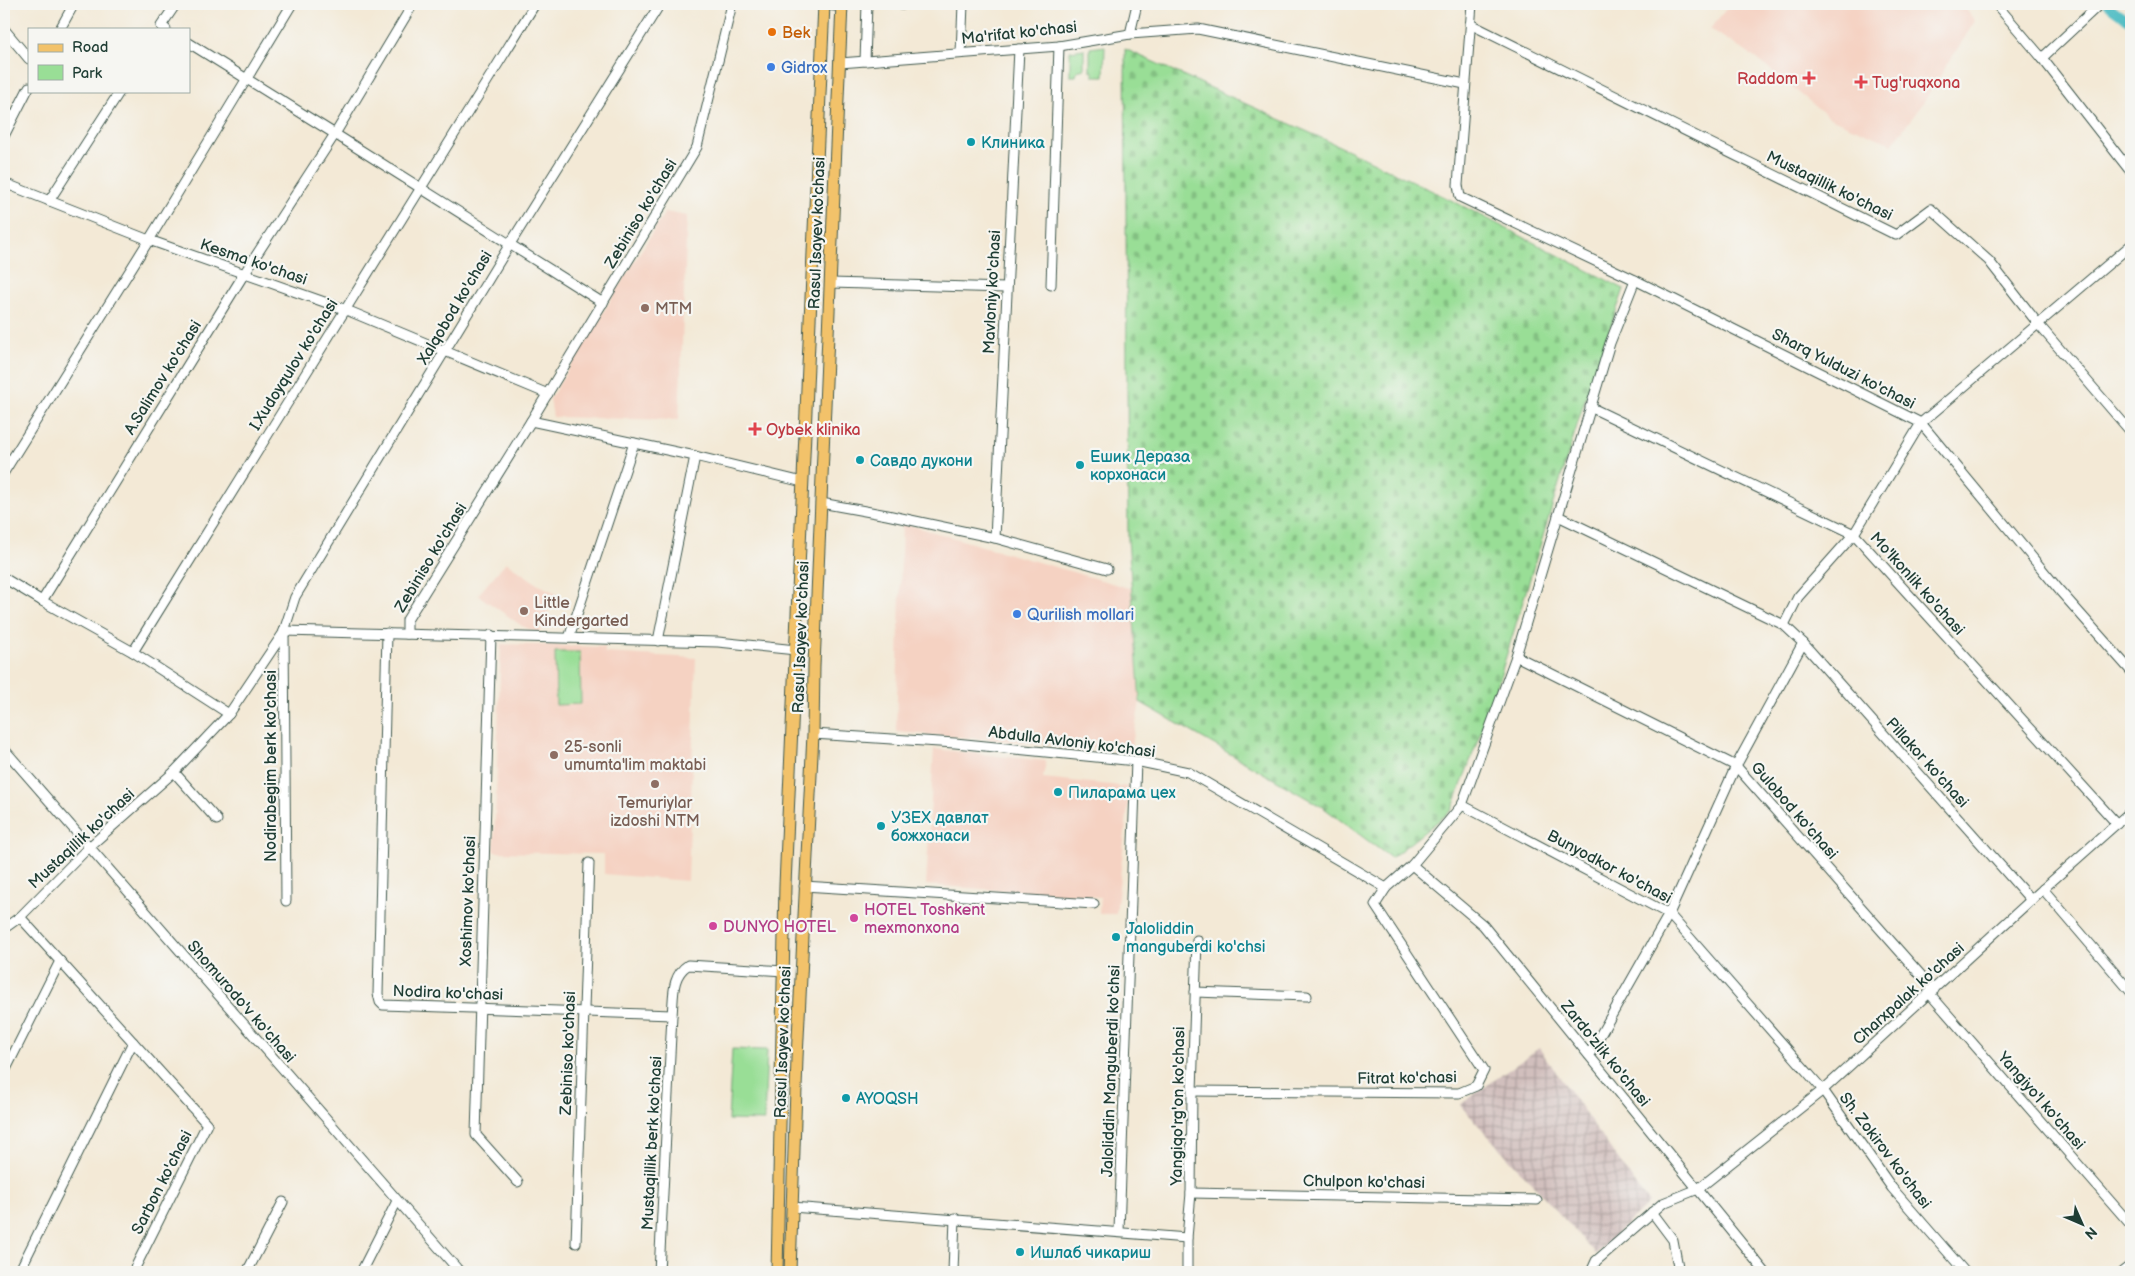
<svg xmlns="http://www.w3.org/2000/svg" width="2135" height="1276" font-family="'Balsamiq Sans',sans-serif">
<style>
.built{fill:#f5d2c2}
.industrial{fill:url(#industrial-grid)}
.green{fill:#99de96;stroke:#5c8e65}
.cemetery{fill:url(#cemetery-stones);stroke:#5c8e65}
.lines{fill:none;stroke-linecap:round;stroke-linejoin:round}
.canal{stroke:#4dbcc3;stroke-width:9}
.minor-casing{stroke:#3f574c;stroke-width:11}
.major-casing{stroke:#3f574c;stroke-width:13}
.minor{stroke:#fff;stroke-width:9}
.major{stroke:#f2c26a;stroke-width:11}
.food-dot{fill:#e8710a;stroke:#f6f6f2;stroke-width:2}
.shop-dot{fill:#3f7fe0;stroke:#f6f6f2;stroke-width:2}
.health-dot{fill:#e0444e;stroke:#f6f6f2;stroke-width:2}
.culture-dot{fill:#0f9aa8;stroke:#f6f6f2;stroke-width:2}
.education-dot{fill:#8d6e63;stroke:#f6f6f2;stroke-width:2}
.hotel-dot{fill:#d1479c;stroke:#f6f6f2;stroke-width:2}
.labels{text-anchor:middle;stroke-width:4.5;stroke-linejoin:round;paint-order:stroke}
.food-label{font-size:16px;fill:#c56008;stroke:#f6f6f2;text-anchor:start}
.street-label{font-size:16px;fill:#1f3d34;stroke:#f6f6f2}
.shop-label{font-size:16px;fill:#366cbe;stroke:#f6f6f2;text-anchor:start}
.health-label{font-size:16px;fill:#be3a42;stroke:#f6f6f2;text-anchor:start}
.culture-label{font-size:16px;fill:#0d838f;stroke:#f6f6f2;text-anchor:start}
.education-label{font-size:16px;fill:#785e54;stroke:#f6f6f2;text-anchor:start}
.hotel-label{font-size:16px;fill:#b23c85;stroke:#f6f6f2;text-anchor:start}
</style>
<defs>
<pattern id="industrial-grid" width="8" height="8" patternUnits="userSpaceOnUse" patternTransform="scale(1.25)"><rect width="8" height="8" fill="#d1bfbd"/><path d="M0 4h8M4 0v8" fill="none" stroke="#a99c9a"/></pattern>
<pattern id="cemetery-stones" width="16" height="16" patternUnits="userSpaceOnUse" patternTransform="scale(1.25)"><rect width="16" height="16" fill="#99de96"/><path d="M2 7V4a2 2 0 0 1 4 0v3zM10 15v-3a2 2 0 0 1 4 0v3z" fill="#83bf82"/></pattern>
</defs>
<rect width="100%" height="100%" fill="#f6f6f2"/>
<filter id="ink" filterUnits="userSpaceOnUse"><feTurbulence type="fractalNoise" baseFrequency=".02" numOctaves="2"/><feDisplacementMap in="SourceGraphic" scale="10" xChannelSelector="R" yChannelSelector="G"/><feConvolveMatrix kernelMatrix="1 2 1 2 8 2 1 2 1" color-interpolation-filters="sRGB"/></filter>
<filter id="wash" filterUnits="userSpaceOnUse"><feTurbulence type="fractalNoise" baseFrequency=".0096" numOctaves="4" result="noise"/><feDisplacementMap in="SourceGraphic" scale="20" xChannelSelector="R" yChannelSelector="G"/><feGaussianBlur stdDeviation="1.12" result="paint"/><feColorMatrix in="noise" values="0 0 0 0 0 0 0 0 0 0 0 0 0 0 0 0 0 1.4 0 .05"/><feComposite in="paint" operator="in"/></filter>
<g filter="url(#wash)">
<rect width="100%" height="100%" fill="#f3e9d6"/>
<g class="built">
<path d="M1730,4H1911L1919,10L1925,4H1962L1975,21L1921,106L1892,144L1830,118L1756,58L1710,29Z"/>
<path d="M665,212L687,216L679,420L553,417L550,399Z"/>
<path d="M902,523L1132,589L1140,702L1131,750L896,732Z"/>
<path d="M506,562L539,585L556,593L539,633L522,626L478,595Z"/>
<path d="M501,644L605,647V653L696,658L688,881L604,874V854L494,852Z"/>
<path d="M934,749L1046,761L1043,778L1130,787L1116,914H1099L1100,897L926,885Z"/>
</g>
<path class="industrial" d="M1539,1048L1649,1203L1596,1254L1460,1105Z"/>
<g class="green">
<path d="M1105,46L1104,76H1093V72L1090,70V48Z"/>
<path d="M1084,49V69L1077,71L1076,76H1070V51Z"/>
<path d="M555,652H580L581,704L556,705Z"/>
<path d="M732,1049L767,1050L764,1121L728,1120Z"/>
</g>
<path class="cemetery" d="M1125,49L1350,151L1453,201L1624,289L1586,396L1493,699L1452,810L1391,858L1324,808L1140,702L1128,539Z"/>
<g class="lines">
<path class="canal" d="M2106,4L2131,22"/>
</g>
</g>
<g filter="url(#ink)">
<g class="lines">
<g class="minor-casing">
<g id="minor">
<path d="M821,4L842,7"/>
<path d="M1472,4L1458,185L1460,197L1635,280L1921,423L2060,591L2131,671"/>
<path d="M1996,4L2042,58L2131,172"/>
<path d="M902,5V4"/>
<path d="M1470,24L1896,235L1931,209L1989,261L2039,325L2131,432"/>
<path d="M4,29L29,59"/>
<path d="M60,29L74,4"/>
<path d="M166,29L161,26L176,4"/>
<path d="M1130,34L1137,4"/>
<path d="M189,43L335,134L413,4"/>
<path d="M961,53L963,4"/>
<path d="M2042,58L2100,4"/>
<path d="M865,61L867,4"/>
<path d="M840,63L1059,46L1130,34L1198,29L1465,84"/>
<path d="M4,136L29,87"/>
<path d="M4,183L149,240L344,309L548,394"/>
<path d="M49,201L120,91"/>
<path d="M831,283L1006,288"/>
<path d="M1051,285L1059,46"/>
<path d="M1590,407L1854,534L2117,824"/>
<path d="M531,421L695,456L803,482"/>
<path d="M4,472L149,240L292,4"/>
<path d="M821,503L887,515L995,538L1107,569"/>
<path d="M1558,516L1784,625"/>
<path d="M995,538L1019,49"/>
<path d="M4,578L42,601L244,274L335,134L603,303"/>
<path d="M42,601L133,652L535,4"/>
<path d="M284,631L718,642L796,650"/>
<path d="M387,633L378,994L380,1002L383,1005L672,1015C674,996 671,976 688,965L784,971"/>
<path d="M407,634V620L531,421L697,147L732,4"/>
<path d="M491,635L476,1135L518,1182"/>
<path d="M569,638L634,443"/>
<path d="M658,641L695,456"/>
<path d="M1803,643L2031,900"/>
<path d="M133,652L229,714L284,632"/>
<path d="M1516,656L1736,766L1934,990"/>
<path d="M813,734L955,743L1136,761L1188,772L1386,888"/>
<path d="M4,749L460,1272"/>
<path d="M174,772L217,820"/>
<path d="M1462,805L1669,914L1823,1090L1892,1188L1965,1272"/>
<path d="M1412,865L1483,925L1765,1272"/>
<path d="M804,886L1094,904"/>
<path d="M2043,889L2131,992"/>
<path d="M286,901L284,631L295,597L510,244L660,4"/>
<path d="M4,926L6,927L20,917"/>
<path d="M60,961L207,1124L133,1272"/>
<path d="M1195,992L1307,996"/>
<path d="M1930,994L2131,1225"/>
<path d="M1589,1055L1669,914L1736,766L1803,643L1784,625L1798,597L1854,534L1921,423L2131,245"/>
<path d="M4,1073L60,961L20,917L88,848L174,772L229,714"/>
<path d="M1192,1091L1459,1093L1476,1086L1484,1070L1375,905L1386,888L1412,865L1462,805L1516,656L1610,343L1635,280"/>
<path d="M1191,1193L1537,1200"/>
<path d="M792,1207L1187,1238"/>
<path d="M1652,1212L1673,1240L1679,1272"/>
<path d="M1119,1231L1136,761"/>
<path d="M576,1243L589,863"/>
<path d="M19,1272L133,1042"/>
<path d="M247,1272L283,1202"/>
<path d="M361,1272L397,1201"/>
<path d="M659,1272L672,1015"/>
<path d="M953,1272L955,1218"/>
<path d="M1187,1272V1238L1191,1193L1192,1091L1197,940"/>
<path d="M1591,1272L1596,1261L1663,1203L1698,1189L1823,1090L2043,889L2131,811"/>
<path d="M2122,1272L2131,1265"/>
</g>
</g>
<g class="major-casing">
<g id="major">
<path d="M777,1272L785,885L824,4"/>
<path d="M790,1272L797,1058L813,734L814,666L842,4"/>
</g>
</g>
<use href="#minor" class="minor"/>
<use href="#major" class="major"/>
</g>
</g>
<circle class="food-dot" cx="772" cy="32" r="5"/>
<g class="shop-dot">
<circle cx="771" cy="67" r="5"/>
<circle cx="1017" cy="614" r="5"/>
</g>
<g class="health-dot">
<path d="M1806.5 70.5h5v5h5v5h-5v5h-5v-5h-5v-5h5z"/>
<path d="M1858.5 74.5h5v5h5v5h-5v5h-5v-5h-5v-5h5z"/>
<path d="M752.5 421.5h5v5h5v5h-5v5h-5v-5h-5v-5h5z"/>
</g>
<g class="culture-dot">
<circle cx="971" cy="142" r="5"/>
<circle cx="860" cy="460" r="5"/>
<circle cx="1080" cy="465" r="5"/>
<circle cx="1058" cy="792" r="5"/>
<circle cx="881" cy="826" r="5"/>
<circle cx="1116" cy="937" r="5"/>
<circle cx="846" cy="1098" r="5"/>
<circle cx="1020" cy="1252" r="5"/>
</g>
<g class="education-dot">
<circle cx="645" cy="308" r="5"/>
<circle cx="524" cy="611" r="5"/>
<circle cx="554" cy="755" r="5"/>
<circle cx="655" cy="784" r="5"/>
</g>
<g class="hotel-dot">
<circle cx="854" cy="918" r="5"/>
<circle cx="713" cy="926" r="5"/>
</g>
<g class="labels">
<g class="food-label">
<text x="782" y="38">Bek</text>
</g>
<g class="street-label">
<text transform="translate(1019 32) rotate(-6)" y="6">Ma'rifat ko'chasi</text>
<text transform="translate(1830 185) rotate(26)" y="6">Mustaqillik ko'chasi</text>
<text transform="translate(640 213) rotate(-59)" y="6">Zebiniso ko'chasi</text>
<text transform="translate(816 233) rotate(-88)" y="6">Rasul Isayev ko'chasi</text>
<text transform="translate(254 261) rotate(19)" y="6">Kesma ko'chasi</text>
<text transform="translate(991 292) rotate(-87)" y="6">Mavloniy ko'chasi</text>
<text transform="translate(454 307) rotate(-59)" y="6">Xalqobod ko'chasi</text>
<text transform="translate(293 364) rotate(-58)" y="6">I.Xudoyqulov ko'chasi</text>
<text transform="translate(1844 368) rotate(27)" y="6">Sharq Yulduzi ko'chasi</text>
<text transform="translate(162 377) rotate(-58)" y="6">A.Salimov ko'chasi</text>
<text transform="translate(430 557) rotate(-59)" y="6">Zebiniso ko'chasi</text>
<text transform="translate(1918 583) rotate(48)" y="6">Mo'lkonlik ko'chasi</text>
<text transform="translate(800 637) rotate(-88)" y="6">Rasul Isayev ko'chasi</text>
<text transform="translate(1072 741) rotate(7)" y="6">Abdulla Avloniy ko'chasi</text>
<text transform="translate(1928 762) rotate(48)" y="6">Pillakor ko'chasi</text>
<text transform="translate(270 766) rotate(-90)" y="6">Nodirabegim berk ko'chasi</text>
<text transform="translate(1795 810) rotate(49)" y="6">Gulobod ko'chasi</text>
<text transform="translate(81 838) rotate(-43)" y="6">Mustaqillik ko'chasi</text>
<text transform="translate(1610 866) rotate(28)" y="6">Bunyodkor ko'chasi</text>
<text transform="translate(467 901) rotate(-88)" y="6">Xoshimov ko'chasi</text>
<text transform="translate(448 992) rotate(2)" y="6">Nodira ko'chasi</text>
<text transform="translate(1908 993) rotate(-42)" y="6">Charxpalak ko'chasi</text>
<text transform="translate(242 1001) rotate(49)" y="6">Shomurodo'v ko'chasi</text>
<text transform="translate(782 1042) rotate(-88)" y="6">Rasul Isayev ko'chasi</text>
<text transform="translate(567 1053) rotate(-88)" y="6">Zebiniso ko'chasi</text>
<text transform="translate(1606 1053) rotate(51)" y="6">Zardo'zlik ko'chasi</text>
<text transform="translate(1110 1071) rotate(-88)" y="6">Jaloliddin Manguberdi ko'chsi</text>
<text transform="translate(1407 1077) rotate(-1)" y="6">Fitrat ko'chasi</text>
<text transform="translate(2042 1100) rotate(49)" y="6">Yangiyo'l ko'chasi</text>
<text transform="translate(1177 1106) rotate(-89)" y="6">Yangiqo'rg'on ko'chasi</text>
<text transform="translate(651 1143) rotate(-87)" y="6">Mustaqillik berk ko'chasi</text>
<text transform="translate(1886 1150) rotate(53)" y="6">Sh. Zokirov ko'chasi</text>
<text transform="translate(1364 1181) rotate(1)" y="6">Chulpon ko'chasi</text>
<text transform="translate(161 1182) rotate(-63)" y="6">Sarbon ko'chasi</text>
</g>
<g class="shop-label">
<text x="781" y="73">Gidrox</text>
<text x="1027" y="620">Qurilish mollari</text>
</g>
<g class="health-label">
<text x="1798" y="84" text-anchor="end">Raddom</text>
<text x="1872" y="88">Tug'ruqxona</text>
<text x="766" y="435">Oybek klinika</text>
</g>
<g class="culture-label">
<text x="981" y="148">Клиника</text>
<text x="1090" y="462">Ешик Дераза<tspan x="1090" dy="18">корхонаси</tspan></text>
<text x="870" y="466">Савдо дукони</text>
<text x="1068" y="798">Пиларама цех</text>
<text x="891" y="823">УЗЕХ давлат<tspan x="891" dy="18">божхонаси</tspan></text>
<text x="1126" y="934">Jaloliddin<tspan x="1126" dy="18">manguberdi ko'chsi</tspan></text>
<text x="856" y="1104">AYOQSH</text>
<text x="1030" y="1258">Ишлаб чикариш</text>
</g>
<g class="education-label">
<text x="655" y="314">MTM</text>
<text x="534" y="608">Little<tspan x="534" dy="18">Kindergarted</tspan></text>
<text x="564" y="752">25-sonli<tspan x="564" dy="18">umumta'lim maktabi</tspan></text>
<text x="655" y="808" text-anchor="middle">Temuriylar<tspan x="655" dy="18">izdoshi NTM</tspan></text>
</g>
<g class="hotel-label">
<text x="864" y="915">HOTEL Toshkent<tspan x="864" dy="18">mexmonxona</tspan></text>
<text x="723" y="932">DUNYO HOTEL</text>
</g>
</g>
<rect width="2135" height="1276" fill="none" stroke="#f6f6f2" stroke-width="20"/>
<rect x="28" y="28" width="162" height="65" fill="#f6f6f2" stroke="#a0aca6"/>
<rect x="38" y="44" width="25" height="8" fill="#f2c26a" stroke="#a0aca6"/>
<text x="72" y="52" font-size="15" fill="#1f3d34">Road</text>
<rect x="38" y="65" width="25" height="15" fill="#99de96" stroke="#a0aca6"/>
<text x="72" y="78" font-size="15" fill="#1f3d34">Park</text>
<g transform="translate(2082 1224) rotate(135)" stroke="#f6f6f2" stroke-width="4" paint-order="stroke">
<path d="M0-4L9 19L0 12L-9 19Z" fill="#1f3d34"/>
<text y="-8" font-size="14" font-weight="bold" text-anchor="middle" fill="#1f3d34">N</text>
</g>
</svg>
